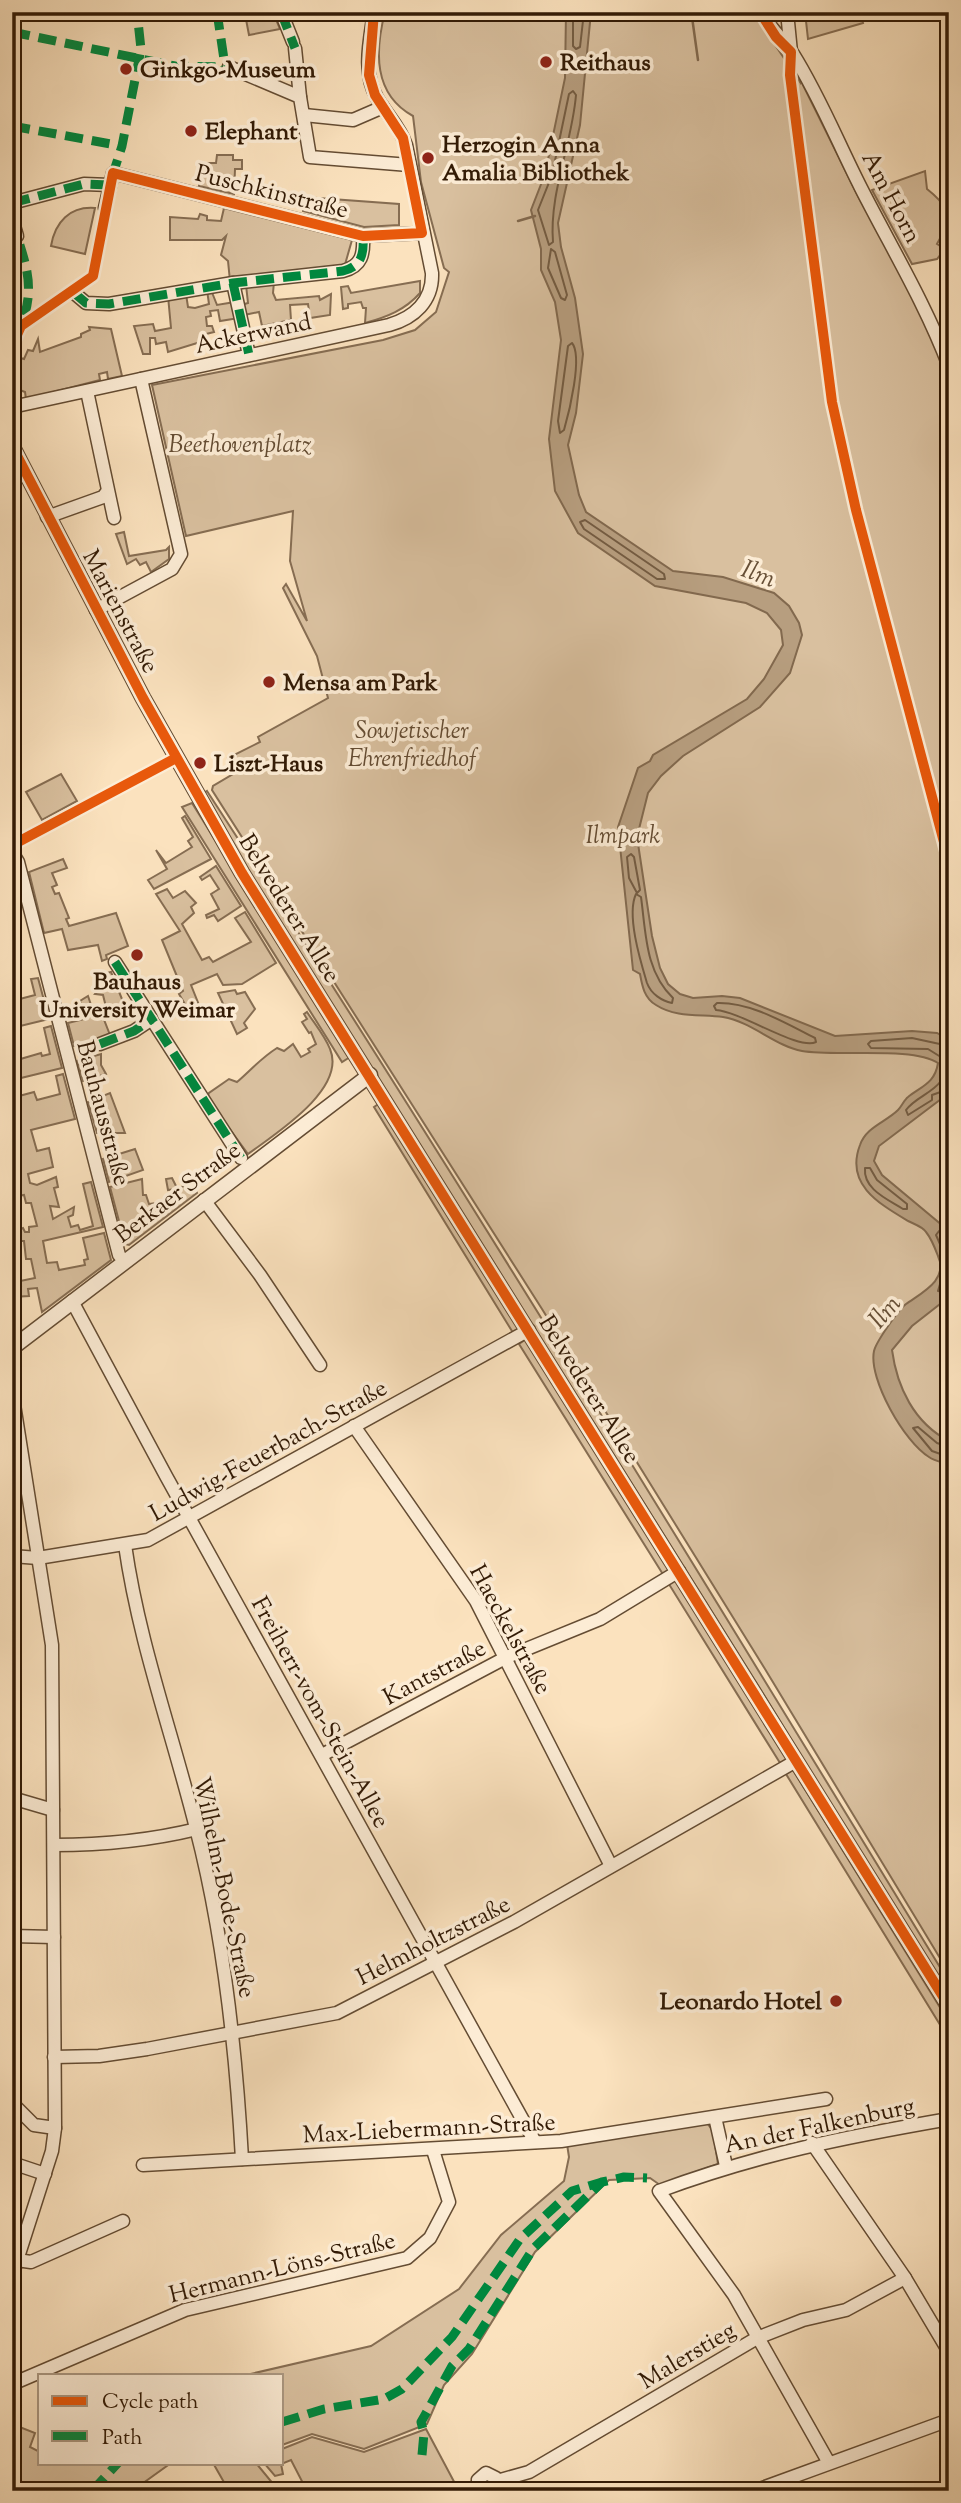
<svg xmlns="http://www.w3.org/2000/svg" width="961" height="2503" font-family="'Sorts Mill Goudy',serif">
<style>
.green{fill:#d9c09f;stroke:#866d52;stroke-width:2}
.water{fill:#b79e7f;stroke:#82694e;stroke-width:2}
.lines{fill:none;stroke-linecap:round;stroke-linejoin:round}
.shore{stroke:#745c42;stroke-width:2}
.stream{stroke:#82694e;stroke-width:2.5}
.minor-casing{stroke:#644c33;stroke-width:15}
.tertiary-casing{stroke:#644c33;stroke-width:17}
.minor{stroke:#fcecd5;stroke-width:12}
.tertiary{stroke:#fcecd5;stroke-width:14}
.quiet{stroke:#00873e;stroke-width:9;stroke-dasharray:18 9;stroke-linecap:butt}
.cycleway-casing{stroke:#fcecd5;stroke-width:15}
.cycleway{stroke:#e8590c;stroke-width:10}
.poi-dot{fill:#8f2418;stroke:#fcecd5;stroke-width:2.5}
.labels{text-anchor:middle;stroke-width:7;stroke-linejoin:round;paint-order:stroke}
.poi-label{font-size:24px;font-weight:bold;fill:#321a05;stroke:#fcecd5;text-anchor:start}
.street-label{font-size:24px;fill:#321a05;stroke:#fcecd5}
.park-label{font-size:24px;font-style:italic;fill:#644c33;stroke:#fcecd5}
.water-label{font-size:26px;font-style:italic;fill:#674f36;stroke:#fcecd5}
</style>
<rect width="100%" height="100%" fill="#fbe2be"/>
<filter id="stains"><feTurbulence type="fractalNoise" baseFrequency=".00286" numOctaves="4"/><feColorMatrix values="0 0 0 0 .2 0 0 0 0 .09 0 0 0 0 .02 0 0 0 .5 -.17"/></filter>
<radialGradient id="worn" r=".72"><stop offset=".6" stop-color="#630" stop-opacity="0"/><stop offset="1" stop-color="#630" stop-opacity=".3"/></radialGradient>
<g class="green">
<path d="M239,12H273L280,29L249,35L245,14Z"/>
<path d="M385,12H753L800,82V79L859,198L900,268L926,322L949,383V1973L765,1669L542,1309L212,790L213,786L233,774L228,758L260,742L258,737L328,698L317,656L283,588L286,584L307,621L290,561L293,511L186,536L152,385L383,340L415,330L436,312L449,272L444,268L421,182L413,116C373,94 375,51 385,12Z"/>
<path d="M805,12H860L863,23L808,39Z"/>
<path d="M217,155H233V160H242V169H235L234,194L199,186L200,163H216Z"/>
<path d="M925,171L927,189C946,204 949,211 949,235L943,233L937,244L945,249L937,259L912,264L872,190Z"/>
<path d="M304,197L399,204V225L364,227L303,211Z"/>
<path d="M95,208L85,254L51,246C55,222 70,206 95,208Z"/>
<path d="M224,208L352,240L344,268L230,281L228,261L221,255L226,236L222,240H170V217L198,219L200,214L207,216V220L221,221Z"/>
<path d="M420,281V293C405,310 387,317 365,323L366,308H363L361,302L348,304V308L343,309L341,287L348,286L351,293Z"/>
<path d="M274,282L273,293L276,300L319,296L320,300L331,294L330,315L310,318L308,304L290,305L291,320L262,326L259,312L244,315L241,305L248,303L246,285Z"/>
<path d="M207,290H211L217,305L235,302L239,318L220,321L218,310L210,311L211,316L206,317L207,326H212L214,332L206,334L207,340L168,352L166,342L156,344L155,338H150V354H143L134,326L153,324L155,331L171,328L168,296L186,294L188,307L195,308L209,304Z"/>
<path d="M89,327L111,329L122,376L108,379L107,372L99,374L100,380L26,399L25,392L12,387V371L17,357L24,359L28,350L33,351L38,339L40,352L81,337V334L90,330Z"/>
<path d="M124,532L129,556L166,550L169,547V559L151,572L146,562L140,565L136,559L127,564L116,534Z"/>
<path d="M61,774L77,801L42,820L26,792Z"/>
<path d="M207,791C462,1183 705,1583 949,1982V2000L764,1695L208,806L204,793Z"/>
<path d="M192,803L350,1057L342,1062L182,807Z"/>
<path d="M185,816L211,859L154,889L148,880L167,869L156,850L166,863L192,847L188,841L193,837L182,818Z"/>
<path d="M63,859L67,868L52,873L57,885L52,887L55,894L59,893L69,918L66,919L69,926L116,913L128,946L106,955L107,959L102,961L98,945L68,950L62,929L44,933L29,872Z"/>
<path d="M216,866L241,906L218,921L214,915L207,918L206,915L219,909L211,894L219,889L210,875L202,880L200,877Z"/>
<path d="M167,889L173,898L185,891L196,903L191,907L194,913L182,924L202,960L209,957L213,962L251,942L235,918L245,912L276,963L242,984L223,985L217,974L191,985L199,1005L189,1011L179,994L183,991L162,940L180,931L156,894Z"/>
<path d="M111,972L126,1009L103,1017L110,1035L74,1046L68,1023L84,1019L80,1001L88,996L93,1011L89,1013L90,1017L107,1011L103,995L95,994L101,987L96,976Z"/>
<path d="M38,978L49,1019L12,1028V1001L35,995L31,979Z"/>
<path d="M235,990L237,994L245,992L255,1009L244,1023L247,1028L237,1034L218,993Z"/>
<path d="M307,1012C314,1023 325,1036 330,1049C347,1089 275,1134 248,1154L207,1098L209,1093L229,1079L237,1082C251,1070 261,1058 277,1048L284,1051L293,1044L301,1057L310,1052L308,1049L316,1044L311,1032L309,1033L302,1022L307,1019L304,1014Z"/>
<path d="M51,1026L62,1068L21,1078L17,1060L41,1053L42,1056L50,1054L44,1028Z"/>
<path d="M101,1054V1065L106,1074L83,1081L77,1061Z"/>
<path d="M63,1074L75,1119L31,1130L37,1151L49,1148L53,1167L28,1174L30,1183L37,1185L56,1177L58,1187L54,1188L59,1207L50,1206L53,1219L74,1207L73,1215L68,1217L71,1227L78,1225L80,1230L93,1226L83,1184L91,1182L103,1227L43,1241L47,1263L57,1262L59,1270L85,1265L84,1260L88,1259L83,1238L104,1233L111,1260L42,1312L37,1288L28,1289L29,1296L12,1297V1290L21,1286L20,1281L35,1278L31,1259H26L24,1241H20L15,1231L23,1228L25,1232H29V1227L37,1226L31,1203H26L24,1195L12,1197V1154L20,1152L13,1124L12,1080L19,1096L34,1092L37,1100L60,1094L56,1076Z"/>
<path d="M110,1093L125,1133H97L88,1102Z"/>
<path d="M380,1103L522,1332L515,1336L374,1107Z"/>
<path d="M135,1149L143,1170L109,1182L103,1159Z"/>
<path d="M172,1178L177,1188L193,1184L197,1193L129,1245L125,1244L110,1187L142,1179L143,1195H146L149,1204L172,1201L177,1196L175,1189L168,1190L166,1179Z"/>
<path d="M526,1339L671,1572L664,1576L519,1344Z"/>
<path d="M675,1577L787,1759L780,1763L667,1581Z"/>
<path d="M793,1770L949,2022L942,2028L786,1774Z"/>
<path d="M707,2123L713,2131L718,2164L660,2185L650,2178L609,2180L535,2252L472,2354L444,2385L427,2424L364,2449L312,2434L282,2445V2375H246L371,2346L459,2289L501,2235L564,2181L569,2157L567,2144Z"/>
<path d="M12,2424L35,2433L30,2447L40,2452V2463H171L132,2491H12Z"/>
<path d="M426,2429L459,2491H331L327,2483L307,2491L291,2460L281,2464L283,2474L275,2476L264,2463H282V2449L312,2437L364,2452Z"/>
<path d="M213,2463H256L279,2491H229Z"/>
</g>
<path class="water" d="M566,12H591L580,125L558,223L561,247L575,298L583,354L576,413L568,445L579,495L586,512L673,571L723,577L774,593L789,606L799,623L802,635L790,673L760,707L683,756L661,776L648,793L637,837L652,936L660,968L668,984L680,994L693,998L722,996L740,998L835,1036L912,1031L937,1033L949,1040V1093L879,1146L874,1161L882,1175L949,1231V1297L912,1326L892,1350C897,1387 914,1423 949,1441V1464C942,1462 934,1461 929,1457C905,1443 868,1379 874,1351C876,1342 899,1309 906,1304C921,1293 949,1280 938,1256C935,1248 931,1238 926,1232C923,1227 914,1224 908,1221C878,1203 845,1184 860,1145C866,1127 886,1122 898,1110C902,1106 904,1100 908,1097C922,1086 935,1083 938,1063C912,1046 838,1057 802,1051C775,1046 752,1022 723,1017C701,1014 676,1018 656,1005C644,998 642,985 640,974L633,970L618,827L638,768L650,761L653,755L747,699L764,679L783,645L781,630L767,613L746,603L655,586L578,533L555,491L549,439L561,340L555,302L541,270V249L531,210L545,174L565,78Z"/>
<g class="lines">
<g class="shore">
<path d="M573,12V46L576,49L580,47L584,12"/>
<path d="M573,91L576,95C572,144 549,193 553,242L549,245L538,210L552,175L569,94Z"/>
<path d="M551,249L555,252L567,295L565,300L561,298L548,268Z"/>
<path d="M572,343C583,356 569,413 564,430L560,433L558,421L568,346Z"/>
<path d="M585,520L664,574L665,579H657L584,529L580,522Z"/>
<path d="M631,854L634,857L640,890L637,893L629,878L627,857Z"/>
<path d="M636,894L641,897C646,933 645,971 673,998L672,1003C662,1001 651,994 647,983C641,963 626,915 636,894Z"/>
<path d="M717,1003C751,1002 785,1023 815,1038L816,1042C799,1051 742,1012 716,1010L714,1006Z"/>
<path d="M949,1046L912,1038L871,1041L868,1044L871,1048L928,1049L944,1059C951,1090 919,1092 906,1110L908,1115L932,1100V1095L949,1089"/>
<path d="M865,1168H870L877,1180L907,1204V1209H903C887,1199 863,1189 865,1168Z"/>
<path d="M949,1234L939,1231L936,1235L947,1260L938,1291L949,1293"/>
<path d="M949,1447L937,1443L918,1427L913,1428L932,1451L949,1457"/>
</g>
<g class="stream">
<path d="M692,17L698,60"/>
<path d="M518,221L535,216"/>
</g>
<g class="minor-casing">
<g id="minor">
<path d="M281,12L293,42"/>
<path d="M760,12C770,27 783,40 793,54C820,97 838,143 861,188C891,247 925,303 949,366"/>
<path d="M787,12L791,52"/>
<path d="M295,48L300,97"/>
<path d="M229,67L300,97L310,157L409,165"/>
<path d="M304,115L353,120L383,107"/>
<path d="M12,203L84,184L110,185"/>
<path d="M105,208L113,173L363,236L422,233"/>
<path d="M12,219L17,236H12"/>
<path d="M233,283L249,355"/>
<path d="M73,292L86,303L109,304L233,283L343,271C362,266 364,254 363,236"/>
<path d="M87,391L114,518"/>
<path d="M12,407L389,325C414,318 433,301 432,273L406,145C400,127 387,115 377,98C362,72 370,41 374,12"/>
<path d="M47,517L103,497L107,492"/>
<path d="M96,610L172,569L181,554L141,379"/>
<path d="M12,852L18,862L119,1255L124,1261"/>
<path d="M115,962L241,1158"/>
<path d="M100,1044L134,1031L152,1019"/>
<path d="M204,1200L260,1275L320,1365"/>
<path d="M72,1301L166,1476L535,2142"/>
<path d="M12,1392L52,1645L55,2128L52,2151L12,2276"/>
<path d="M354,1426L476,1601L611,1866"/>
<path d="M125,1545C139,1643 172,1732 196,1828C224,1936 236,2049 242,2159"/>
<path d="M12,1556L38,1558L148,1540L529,1330"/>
<path d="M322,1755L507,1657L600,1619L679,1571"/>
<path d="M12,1798L53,1810"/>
<path d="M54,1845C103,1845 148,1841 197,1829"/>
<path d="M12,1936L54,1937"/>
<path d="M54,2057L99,2056L147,2049L337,2013L514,1922L796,1761"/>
<path d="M12,2103L34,2125L55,2128"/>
<path d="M715,2117L726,2166"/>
<path d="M812,2143L905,2278L949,2352"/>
<path d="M12,2163L45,2174"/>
<path d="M143,2165L561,2141L826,2099"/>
<path d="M17,2260L31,2262L123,2221"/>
<path d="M12,2384L185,2310L407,2258L430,2238L449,2202L433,2150"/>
<path d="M829,2463L734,2295L659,2191C759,2154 845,2137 949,2119"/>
<path d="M497,2481L529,2472L757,2338L803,2320L846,2310L905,2278"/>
<path d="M483,2491L478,2480L486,2473L496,2478L497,2484L492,2491"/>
<path d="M754,2491L949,2420"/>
</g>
</g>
<g class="tertiary-casing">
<g id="tertiary">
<path d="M12,446L143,698L242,873L949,2006"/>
<path d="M12,1348L370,1075"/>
</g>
</g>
<use href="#minor" class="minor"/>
<use href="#tertiary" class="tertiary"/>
<g class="quiet">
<path d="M217,12L225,66"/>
<path d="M281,12L295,48"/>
<path d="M12,32L175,66L229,67"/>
<path d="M12,126L122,146"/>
<path d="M112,177L122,146L141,49L137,12"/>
<path d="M12,203L84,184L110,185"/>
<path d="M12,219C23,259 37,282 22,323"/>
<path d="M233,283L249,355"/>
<path d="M73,292L86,303L109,304L233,283L343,271C362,266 364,254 363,236"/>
<path d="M115,962L241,1158"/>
<path d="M100,1044L134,1031L152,1019"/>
<path d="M282,2422L324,2409L384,2399L402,2389L452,2337L520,2239L572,2191L602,2182"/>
<path d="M422,2455L424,2433L421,2422L425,2415L452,2366L469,2349L533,2249L602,2182L624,2177L647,2178"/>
<path d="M92,2491L118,2463"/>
</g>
<g class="cycleway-casing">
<g id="cycleway">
<path d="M760,12L776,37L791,52L790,75L832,402L856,510L949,861"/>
<path d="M12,346L21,326L93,276L113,173L363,236L422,233L403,138L375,95L369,75L374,12"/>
<path d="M12,446L143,698L242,873L949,2006"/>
<path d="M12,850L18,842L176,758"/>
</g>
</g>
<use href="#cycleway" class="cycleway"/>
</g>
<g class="poi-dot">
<circle cx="546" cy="62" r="7"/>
<circle cx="126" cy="69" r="7"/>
<circle cx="191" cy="131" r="7"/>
<circle cx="428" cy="158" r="7"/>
<circle cx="269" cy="682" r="7"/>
<circle cx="200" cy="763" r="7"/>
<circle cx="137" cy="955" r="7"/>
<circle cx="836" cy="2001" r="7"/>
</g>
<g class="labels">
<g class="poi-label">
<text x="560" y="70">Reithaus</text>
<text x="140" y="77">Ginkgo-Museum</text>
<text x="205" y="139">Elephant</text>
<text x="442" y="152">Herzogin Anna<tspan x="442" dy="28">Amalia Bibliothek</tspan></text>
<text x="283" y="690">Mensa am Park</text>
<text x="214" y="771">Liszt-Haus</text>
<text x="137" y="989" text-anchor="middle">Bauhaus<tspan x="137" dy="28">University Weimar</tspan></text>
<text x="822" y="2009" text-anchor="end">Leonardo Hotel</text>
</g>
<g class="street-label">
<text transform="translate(272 191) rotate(14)" y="8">Puschkinstraße</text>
<text transform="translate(892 197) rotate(62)" y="8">Am Horn</text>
<text transform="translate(253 333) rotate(-12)" y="8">Ackerwand</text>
<text transform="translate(121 611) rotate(62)" y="8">Marienstraße</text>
<text transform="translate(290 908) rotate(58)" y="8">Belvederer Allee</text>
<text transform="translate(104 1113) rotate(75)" y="8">Bauhausstraße</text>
<text transform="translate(177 1192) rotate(-37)" y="8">Berkaer Straße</text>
<text transform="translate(590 1389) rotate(58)" y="8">Belvederer Allee</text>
<text transform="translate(268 1450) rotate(-29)" y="8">Ludwig-Feuerbach-Straße</text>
<text transform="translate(511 1629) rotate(61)" y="8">Haeckelstraße</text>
<text transform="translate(434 1672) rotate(-28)" y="8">Kantstraße</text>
<text transform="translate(321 1712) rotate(61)" y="8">Freiherr-vom-Stein-Allee</text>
<text transform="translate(225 1887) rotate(78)" y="8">Wilhelm-Bode-Straße</text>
<text transform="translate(433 1940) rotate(-27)" y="8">Helmholtzstraße</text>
<text transform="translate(819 2125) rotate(-12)" y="8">An der Falkenburg</text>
<text transform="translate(429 2128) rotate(-3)" y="8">Max-Liebermann-Straße</text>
<text transform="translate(282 2267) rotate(-14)" y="8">Hermann-Löns-Straße</text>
<text transform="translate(687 2355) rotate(-31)" y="8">Malerstieg</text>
</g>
<g class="park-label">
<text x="240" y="452">Beethovenplatz</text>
<text x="412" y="738">Sowjetischer<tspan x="412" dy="28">Ehrenfriedhof</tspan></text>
<text x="623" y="843">Ilmpark</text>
</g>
<g class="water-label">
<text transform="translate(759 573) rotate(21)" y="9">Ilm</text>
<text transform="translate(884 1311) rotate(-49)" y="9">Ilm</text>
</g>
</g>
<rect width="961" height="2503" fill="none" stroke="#fbe2be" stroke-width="42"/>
<rect x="14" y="14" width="933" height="2475" fill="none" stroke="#321a05" stroke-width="3.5"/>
<rect x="21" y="21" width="919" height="2461" fill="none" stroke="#321a05" stroke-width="2"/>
<rect x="38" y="2374" width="245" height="91" fill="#fcecd5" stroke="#ab9882" stroke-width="2"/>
<rect x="52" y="2396" width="35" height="10" fill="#e8590c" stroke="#ab9882" stroke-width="2"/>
<text x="102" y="2408" font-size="21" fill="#321a05">Cycle path</text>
<rect x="52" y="2431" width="35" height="10" fill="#00873e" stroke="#ab9882" stroke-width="2"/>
<text x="102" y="2444" font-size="21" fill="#321a05">Path</text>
<rect width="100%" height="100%" filter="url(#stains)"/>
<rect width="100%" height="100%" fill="url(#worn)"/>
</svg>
